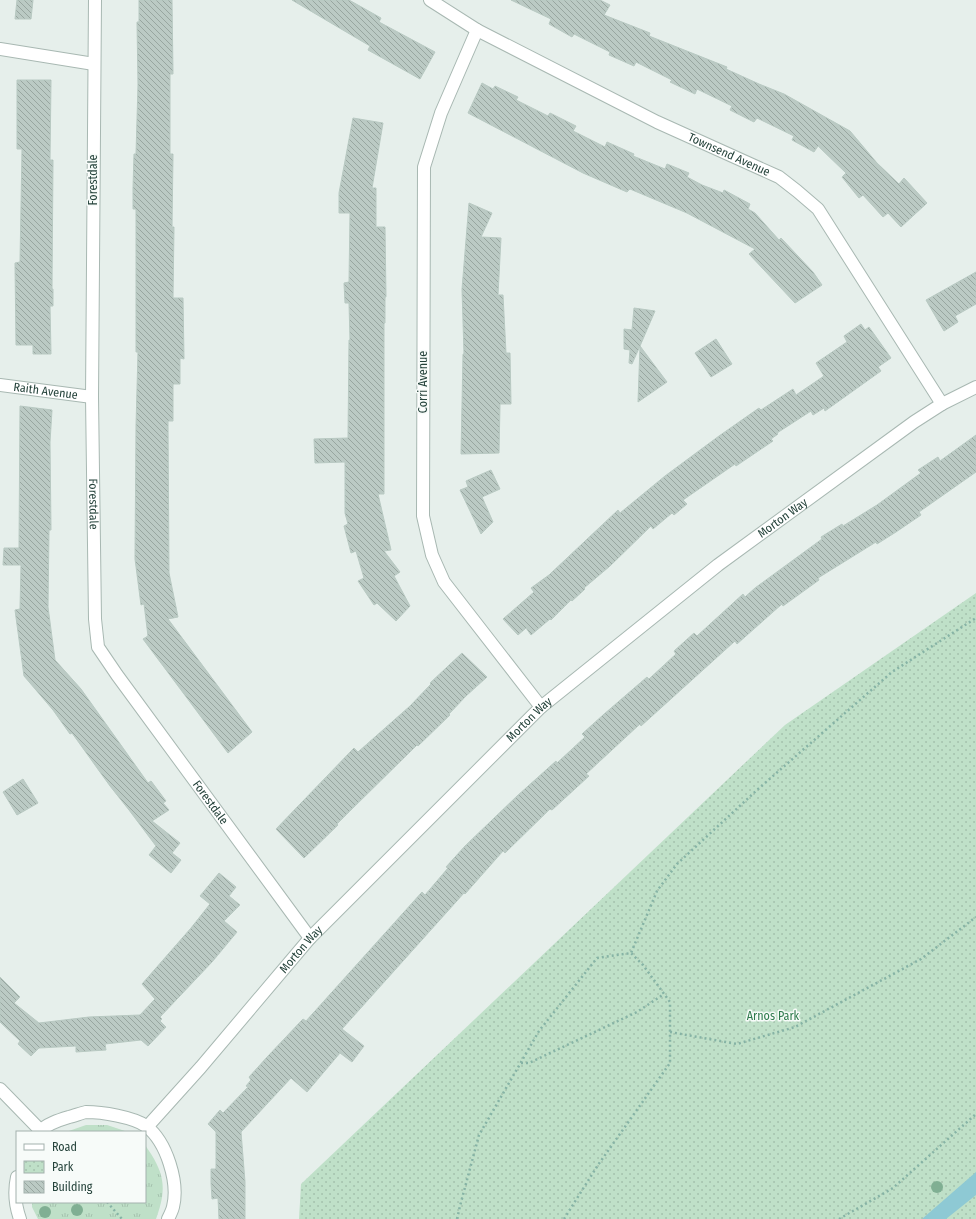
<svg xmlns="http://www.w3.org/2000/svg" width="976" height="1219" font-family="'Fira Sans Condensed',sans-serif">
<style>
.grass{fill:url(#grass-tufts)}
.park{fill:url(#park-dots)}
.water{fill:#8ec9d4}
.building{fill:url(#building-back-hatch);stroke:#b8c9c2}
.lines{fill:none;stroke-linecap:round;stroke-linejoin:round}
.minor-casing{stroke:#a8b8b2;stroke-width:14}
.path{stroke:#86b3a5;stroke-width:2.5;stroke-dasharray:2 3;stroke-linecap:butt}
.minor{stroke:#fff;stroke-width:12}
.tree{fill:#80af93}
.labels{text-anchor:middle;stroke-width:3;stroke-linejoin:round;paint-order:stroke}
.street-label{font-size:12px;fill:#24423a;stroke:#f7fbf9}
.park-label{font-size:12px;fill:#2d7a4b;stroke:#f7fbf9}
</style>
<defs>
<pattern id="grass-tufts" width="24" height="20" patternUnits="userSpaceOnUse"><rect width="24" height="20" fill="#bfe0c8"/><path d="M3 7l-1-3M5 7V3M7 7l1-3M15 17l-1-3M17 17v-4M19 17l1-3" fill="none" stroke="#a4c1ad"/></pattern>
<pattern id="park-dots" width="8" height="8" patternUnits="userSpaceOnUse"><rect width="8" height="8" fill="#bfe0c8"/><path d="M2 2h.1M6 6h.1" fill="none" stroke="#a4c1ad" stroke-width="1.8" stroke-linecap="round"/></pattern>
<pattern id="building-back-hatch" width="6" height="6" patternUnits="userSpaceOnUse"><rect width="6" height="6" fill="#bbcac4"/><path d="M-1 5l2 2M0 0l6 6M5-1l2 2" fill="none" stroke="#98a6a0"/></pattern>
</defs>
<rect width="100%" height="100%" fill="#e6efeb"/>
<g class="grass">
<path d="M86,1125H107L128,1132H66Z"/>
<path d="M145,1145C164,1172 168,1187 156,1219H38L32,1207V1202H145Z"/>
</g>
<path class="park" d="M976,593V1219H299L301,1184L785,725Z"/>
<path class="water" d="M976,1172V1195L946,1219H922Z"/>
<g class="building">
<path d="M17,0H33L31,19H15Z"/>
<path d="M139,0H172L173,74H170V154H173L172,227H174L173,298H183L184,359L180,358V384H173V421H168L169,573L178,617L168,619L252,732L228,753L143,639L148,636L144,604L141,605L135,559L136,426L138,352H136V209H133V188L134,154H136L138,85L137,22H139Z"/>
<path d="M292,0H349L381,18L379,22L435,52L420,79L368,50L370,46Z"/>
<path d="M511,0H600L610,5L604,15L650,33L649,36L727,67L726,69L759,84L784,94L850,131L877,163L899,184L904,178L927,203L901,227L888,213L883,217L863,195L859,198L842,177L846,173L818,146L814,152L792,140L794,136L757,118L754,122L730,110L732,106L697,89L695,94L670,82L672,80L636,62L634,66L609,55L610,52L574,34L572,37L549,24L551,19Z"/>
<path d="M17,80H51L50,160H53L52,289H53V306H50L51,354H33V345H16L15,263L20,262L22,149H17Z"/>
<path d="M482,83L493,89L495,86L518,97L516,100L548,116L550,113L576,126L573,131L605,147L607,142L634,154L633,156L665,169L667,164L689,173L687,177L702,185L723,193L724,190L750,204L748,209L755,213L779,240L781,238L813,272L822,285L795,303L749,254L755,249L687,213L630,189L627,192L583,173L468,113Z"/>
<path d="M353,118L383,123L372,188H376V227H385L386,297H385V323H384V494H378L391,550L384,551L400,572L394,576L410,606L396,621L377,603L374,605L358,581L364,578L356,551L351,553L344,526L348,524L345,513V462L315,463L314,439L348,438L349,340H350L349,303H345L344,283L349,282L350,213H339V193Z"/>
<path d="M469,203L492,213L481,237L501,238L498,295H503L506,353H510L511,404H500L499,453L461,454L463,354H464L462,289Z"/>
<path d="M976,272V304L955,316L958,322L944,331L926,300Z"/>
<path d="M634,308L655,311L640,346L667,382L638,402L640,346L632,364L629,363L630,350L624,349V329L632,330Z"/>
<path d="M861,324L865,330L869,327L891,358L878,367L881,371L825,411L824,408L813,415L811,411L777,433L778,434L771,439L773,441L736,466L735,464L683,500L687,504L674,515L672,513L653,529L651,526L610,566L584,588L585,589L572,601L571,600L551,620L550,619L531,635L526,628L518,635L503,619L534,592L531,588L549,575L618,510L620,513L665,476L719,436L759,408L761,410L793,389L796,395L824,376L816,363L847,342L844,336Z"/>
<path d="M716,339L732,364L711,377L695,353Z"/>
<path d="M20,406L52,410L50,442L51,530H49L48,607L55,660L81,689L148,783L151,781L166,801L163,803L169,810L152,821L180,843L172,853L181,860L171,873L149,855L156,846L129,810L110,786L72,733L70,734L53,710L24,676L15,610L20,609L21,565H3L4,548H19Z"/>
<path d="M976,435V472L919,512L921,515L896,532L877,544L876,542L818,578L819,580L783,606L782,604L737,644L735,641L641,726L640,724L586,774L589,776L552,810L550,809L505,853L503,851L465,894L464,893L342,1029L364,1046L352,1062L340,1053L307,1092L291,1078L241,1132L245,1182V1219H219L218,1198L212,1199L211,1183V1169H216V1132L208,1124L220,1110L223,1113L248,1087L246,1086L251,1080L249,1077L268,1056L303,1019L306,1021L422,892L425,895L448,868L446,867L465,846L517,796L556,761L557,763L585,737L582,734L603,715L647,677L649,679L676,654L674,651L694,633L697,636L743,594L745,597L755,588L822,539L821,537L842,524L843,526L877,505L921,473L918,470L938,457L940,461Z"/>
<path d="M491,470L500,489L482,497L493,522L481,534L460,490L468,487L466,481Z"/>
<path d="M462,653L487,677L466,696L449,714L450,715L418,746L417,745L353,808L337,824L338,825L304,858L276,829L354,748L358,752L410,706L431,684L430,683Z"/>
<path d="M23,779L38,803L17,815L3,792Z"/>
<path d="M219,873L236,887L229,896L240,905L224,921L237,932L212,962L160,1017L162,1019L160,1021L166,1027L148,1046L141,1040L105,1044L106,1050L90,1051L76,1052V1046L39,1048L31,1056L18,1044L20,1041L0,1022V977L20,997L14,1003L39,1023L89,1017L140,1015L155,999L142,984L191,928L210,904L200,896Z"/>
</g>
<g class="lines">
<g class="minor-casing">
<g id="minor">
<path id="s1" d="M95,0L92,397L95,619L98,647L117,675L310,938"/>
<path id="s2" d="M430,0L477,30L657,122L779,177L797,191L818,209L942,404"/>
<path d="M477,30L441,113L424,167L423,516L432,555L444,582L541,707"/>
<path d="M0,49L94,64"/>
<path id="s3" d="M0,385L92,397"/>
<path d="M0,1089L40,1130"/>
<path id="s4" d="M147,1127L201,1067L310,938L541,707L718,565L914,422L942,404L976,387"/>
<path d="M39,1132C46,1124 59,1120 69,1117C74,1116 81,1113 86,1112C102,1112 133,1117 146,1126C167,1142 179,1183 173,1207C172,1211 170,1215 168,1219"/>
<path d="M17,1177C14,1191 15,1205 20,1219"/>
</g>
</g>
<g class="path">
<path d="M670,1032L737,1044L795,1027L921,959L976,917"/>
<path d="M521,1063H529L637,1012L664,994"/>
<path d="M107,1202L122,1219"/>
<path d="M457,1219L460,1206L479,1135L539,1031L597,958L631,953L657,891L677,864L757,790L892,672L976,618"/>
<path d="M564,1219L598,1165L670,1063V1002L643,965L631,953"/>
<path d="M839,1219L893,1188L976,1114"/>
</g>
<use href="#minor" class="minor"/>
</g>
<g class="tree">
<circle cx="937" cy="1187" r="6"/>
<circle cx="77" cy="1210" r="6"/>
<circle cx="45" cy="1212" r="6"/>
</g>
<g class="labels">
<g class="street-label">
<text dy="4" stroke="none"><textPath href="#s2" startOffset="337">Townsend Avenue</textPath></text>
<text transform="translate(93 180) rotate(-90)" y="4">Forestdale</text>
<text transform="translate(423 382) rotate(-90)" y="4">Corri Avenue</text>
<text dy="4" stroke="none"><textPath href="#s3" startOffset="46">Raith Avenue</textPath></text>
<text dy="4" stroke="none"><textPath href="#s1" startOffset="504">Forestdale</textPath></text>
<text dy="4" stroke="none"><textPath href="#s4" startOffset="883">Morton Way</textPath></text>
<text dy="4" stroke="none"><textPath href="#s4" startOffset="559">Morton Way</textPath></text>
<text dy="4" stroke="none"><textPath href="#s1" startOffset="839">Forestdale</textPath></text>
<text dy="4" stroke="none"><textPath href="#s4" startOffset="235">Morton Way</textPath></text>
</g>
<g class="park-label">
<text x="773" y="1020">Arnos Park</text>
</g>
</g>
<rect x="16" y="1131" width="130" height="72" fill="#f7fbf9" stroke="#a3b1ad"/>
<rect x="24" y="1144" width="20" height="6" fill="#ffffff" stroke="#a3b1ad"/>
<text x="52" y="1151" font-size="12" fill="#24423a">Road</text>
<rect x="24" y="1161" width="20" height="12" fill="url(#park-dots)" stroke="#a3b1ad"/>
<text x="52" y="1171" font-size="12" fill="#24423a">Park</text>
<rect x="24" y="1181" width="20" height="12" fill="url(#building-back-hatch)" stroke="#a3b1ad"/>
<text x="52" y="1191" font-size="12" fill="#24423a">Building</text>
</svg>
